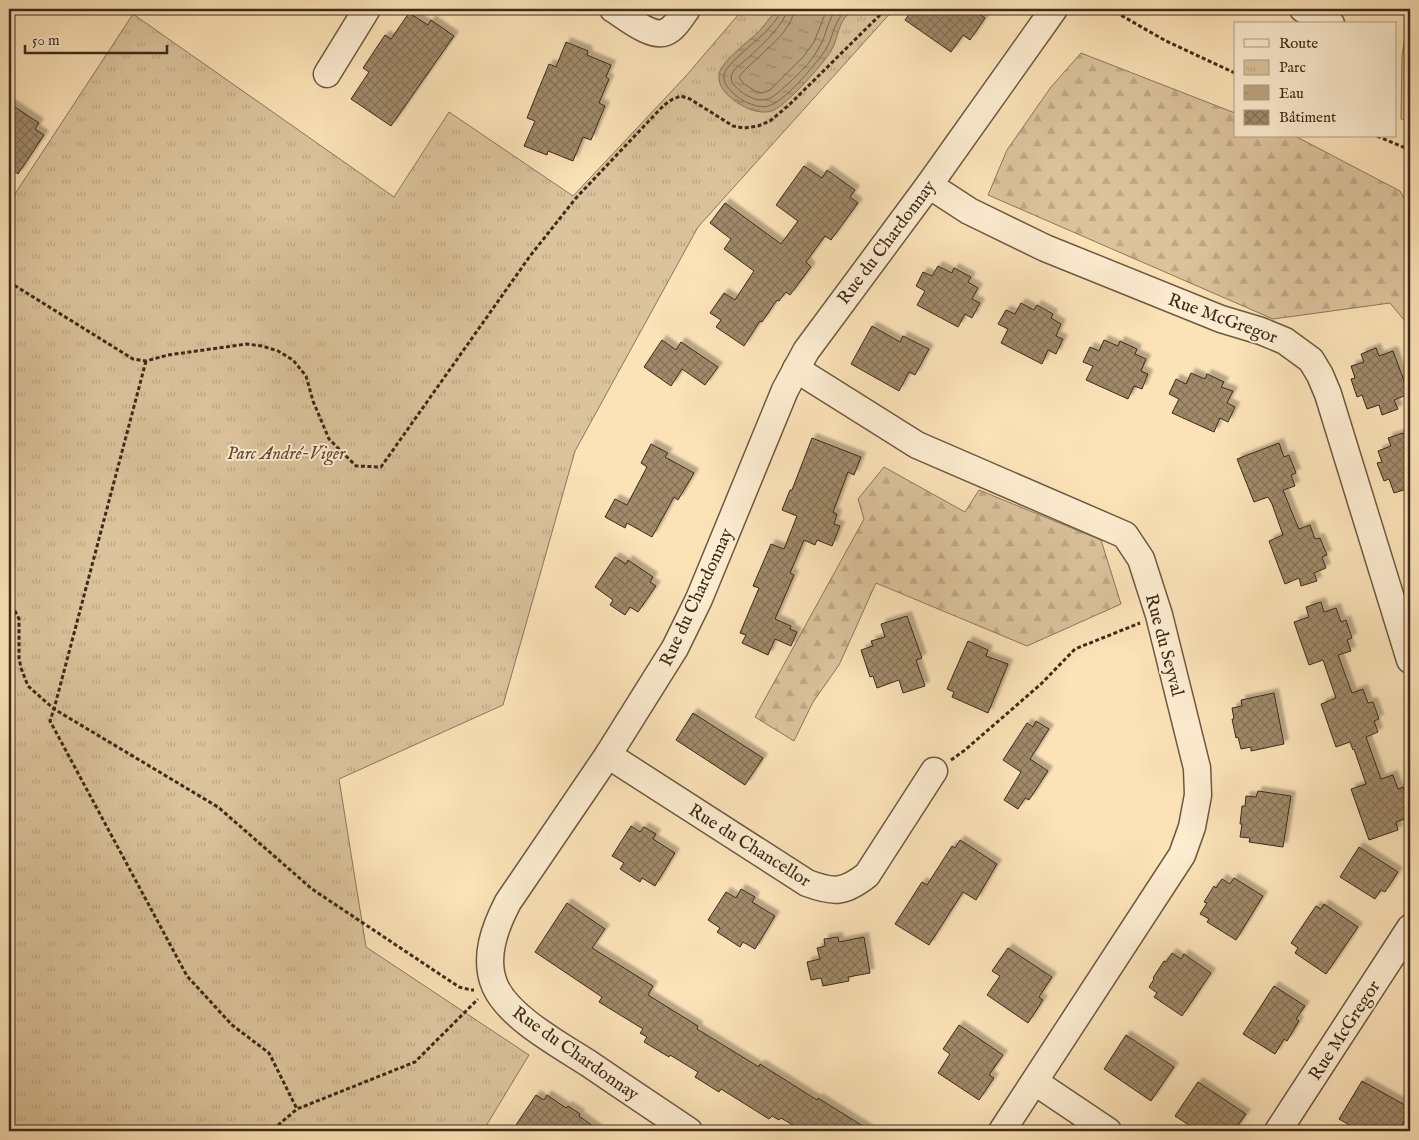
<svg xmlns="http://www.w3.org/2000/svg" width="1419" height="1140" font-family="'IM FELL English',serif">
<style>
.forest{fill:url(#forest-firs);stroke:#8c775a}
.park{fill:url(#park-tufts);stroke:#8c775a}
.water{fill:url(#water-ripples);stroke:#897457}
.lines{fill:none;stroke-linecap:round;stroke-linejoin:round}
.shore{stroke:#7c684d;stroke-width:1}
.building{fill:url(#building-cross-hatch);stroke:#3e2b19;filter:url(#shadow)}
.minor-casing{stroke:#6d5940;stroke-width:29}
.path{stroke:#3e2b19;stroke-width:3;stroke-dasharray:4 2.5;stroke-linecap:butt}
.minor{stroke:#fcecd0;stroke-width:26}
.labels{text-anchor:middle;stroke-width:4;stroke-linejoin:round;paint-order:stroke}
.street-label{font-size:18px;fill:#3e2b19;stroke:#fcecd0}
.park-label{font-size:18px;font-style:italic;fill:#5d4933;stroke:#fcecd0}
</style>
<defs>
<pattern id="forest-firs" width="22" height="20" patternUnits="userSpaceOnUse" patternTransform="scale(1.25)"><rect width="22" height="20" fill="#dbc39c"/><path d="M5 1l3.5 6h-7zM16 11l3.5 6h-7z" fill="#bda886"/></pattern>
<pattern id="park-tufts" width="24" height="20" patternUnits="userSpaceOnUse" patternTransform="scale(1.25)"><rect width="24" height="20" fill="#dbc39c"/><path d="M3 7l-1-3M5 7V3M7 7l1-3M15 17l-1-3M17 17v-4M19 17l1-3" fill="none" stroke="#bda886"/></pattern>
<pattern id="water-ripples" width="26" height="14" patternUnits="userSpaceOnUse" patternTransform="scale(1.25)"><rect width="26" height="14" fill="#bba481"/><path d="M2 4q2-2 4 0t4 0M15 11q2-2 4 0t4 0" fill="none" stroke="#998669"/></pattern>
<pattern id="building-cross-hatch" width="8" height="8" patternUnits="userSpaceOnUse" patternTransform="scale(1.25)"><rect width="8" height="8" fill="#a08a6b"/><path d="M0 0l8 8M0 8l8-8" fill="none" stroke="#847157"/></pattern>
<filter id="shadow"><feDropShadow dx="4.5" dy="-4.5" stdDeviation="1" flood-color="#0004"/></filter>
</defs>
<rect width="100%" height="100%" fill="#fbe2b7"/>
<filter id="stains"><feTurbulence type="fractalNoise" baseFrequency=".004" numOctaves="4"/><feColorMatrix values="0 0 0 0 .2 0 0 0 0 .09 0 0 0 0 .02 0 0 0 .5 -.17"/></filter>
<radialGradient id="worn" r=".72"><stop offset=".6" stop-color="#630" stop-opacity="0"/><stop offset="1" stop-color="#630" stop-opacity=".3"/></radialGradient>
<g class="forest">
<path d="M1410,9V120L1401,119L1402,55Z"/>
<path d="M1081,53L1235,113V136H1295L1400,191L1410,209V327L1390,303L1273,319L988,195L1007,150L1051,87Z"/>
<path d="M884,467L965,512L979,490L1101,540L1121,604L1027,646L876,583L839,665L813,702L794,741L755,717L864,519L858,499Z"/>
</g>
<path class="park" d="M743,9H894L698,227L575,451L503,705L339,779L366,947L529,1055L483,1131H9V203L133,14L394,197L449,112L573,196L686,76Z"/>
<g class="water">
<path d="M777,9H855C837,20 840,34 831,51C823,64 786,106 772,111C758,115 741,107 730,97C723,91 718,84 719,74C721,61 751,40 760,30C766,23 772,16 777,9Z"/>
<path d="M9,375L14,447L9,480Z"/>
</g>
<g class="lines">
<g class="shore">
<path d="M781,9C778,30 727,59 724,75C723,82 727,87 732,92C737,97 744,102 751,104C758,107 766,108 773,104C787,98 818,62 826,49C834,35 834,20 847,9"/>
<path d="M787,9C786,26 748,58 734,70L731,76L732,83C743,95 759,106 774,96C791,81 811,65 821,44C827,33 828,18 837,9"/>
<path d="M794,9C793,34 753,58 739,77L743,83L755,91L762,93L770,90L804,56L814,42L827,9"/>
</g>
</g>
<g class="building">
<path d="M913,9H972L985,18L970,40L963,35L951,52L905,20Z"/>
<path d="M409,13L428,25L431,20L454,36L391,126L351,99L369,72L363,68L385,35L391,39Z"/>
<path d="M566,42L588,51L587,55L611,65L606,77L609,79L599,103L605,106L591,140L583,137L573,161L548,151L547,155L524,146L535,121L527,118L535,98L549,64L556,67Z"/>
<path d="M9,103L39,123L35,129L44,135L18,174L9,167Z"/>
<path d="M804,166L822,178L827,170L855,190L850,197L858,203L831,240L825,236L806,262L811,267L790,295L786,292L779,301L777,300L762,322L760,321L744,346L716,327L721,320L710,313L724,293L735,300L754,271L724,249L731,239L710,223L725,203L781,244L798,221L776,205Z"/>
<path d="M938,266L952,273L954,268L971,277L968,282L978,288L972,299L980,303L972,318L965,314L958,327L917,305L925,291L916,286L923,272L932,276Z"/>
<path d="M1021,303L1034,310L1037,305L1053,314L1051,318L1061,324L1056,336L1063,339L1056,354L1048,350L1042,364L1001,343L1008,329L998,324L1006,310L1015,314Z"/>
<path d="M872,326L900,342L903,336L929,349L915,375L909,372L899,391L851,364Z"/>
<path d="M662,340L676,350L681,342L718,367L705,385L682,369L671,386L644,367Z"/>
<path d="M1104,340L1118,346L1120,341L1137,349L1135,354L1146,359L1141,371L1148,374L1142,389L1134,386L1128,399L1086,380L1093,366L1083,362L1090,347L1099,351Z"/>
<path d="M1376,348L1379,356L1393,351L1409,394L1394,400L1398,409L1382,415L1379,405L1367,409L1362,395L1357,397L1351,379L1355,378L1351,366L1364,362L1361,354Z"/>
<path d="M1191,373L1205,379L1207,374L1224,382L1221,387L1233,391L1227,403L1235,407L1228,422L1220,418L1214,432L1172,413L1179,399L1169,394L1176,379L1186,384Z"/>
<path d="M1403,433L1406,440L1410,439V488L1394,493L1389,479L1384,481L1377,463L1382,462L1378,451L1391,446L1388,438Z"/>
<path d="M812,438L861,457L854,475L848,472L833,512L837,514L834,524L840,526L832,546L817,540L815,545L804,540L790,573L794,575L775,619L791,626L790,629L797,632L791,646L775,639L768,655L742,643L746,635L740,633L759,588L753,586L771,544L784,549L797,516L782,510L790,490H792Z"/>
<path d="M1279,443L1284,457L1289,455L1296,473L1291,475L1295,486L1283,490L1295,520L1299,529L1310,525L1315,539L1320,538L1327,555L1322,557L1326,568L1314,573L1317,581L1301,586L1299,578L1285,584L1269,541L1283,535L1272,504L1268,497L1254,502L1237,459Z"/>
<path d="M651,444L668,453L665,457L694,473L678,500L674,497L652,537L627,523L625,528L605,517L615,499L627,505L647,467L641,463Z"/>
<path d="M615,557L626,564L628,560L653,577L650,582L656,586L638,612L630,607L625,615L610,605L613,600L595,587Z"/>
<path d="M1321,602L1324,612L1336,608L1341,622L1346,620L1352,638L1347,640L1351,651L1338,655L1352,693L1363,689L1368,703L1373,702L1379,719L1374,721L1378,732L1366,737L1381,779L1393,775L1398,789L1403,787L1409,805L1404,807L1408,818L1396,822L1398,830L1369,840L1351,789L1366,784L1354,749L1353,750L1350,742L1336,747L1321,704L1336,698L1323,660L1309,665L1294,622L1309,617L1306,607Z"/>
<path d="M907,616L922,658L916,660L925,686L903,693L899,680L877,688L873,676L870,677L861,650L873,646L871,641L885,637L881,624Z"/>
<path d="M968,641L988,650L986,656L1008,664L988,713L952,697L954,692L947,689Z"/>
<path d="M1274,693L1284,744L1251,751V747L1241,749L1238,737L1236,738L1232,719H1234L1232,708L1242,706L1241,700Z"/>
<path d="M693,713L763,758L745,785L676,740Z"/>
<path d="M1036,721L1049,729L1030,759L1048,771L1029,800L1025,798L1018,809L1004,800L1021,772L1003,760L1027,723L1033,727Z"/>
<path d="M1258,791L1291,796L1283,847L1249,842L1250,838L1240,837L1242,824H1240L1242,806H1245L1246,796L1256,797Z"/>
<path d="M631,826L640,832L644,827L656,834L653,839L675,853L655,886L642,878L640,882L620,869L624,863L612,856Z"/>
<path d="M960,840L997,864L976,900L963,892L929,945L895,924L922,882L927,885L952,846L955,848Z"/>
<path d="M1359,847L1398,872L1385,892L1381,890L1375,899L1340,877Z"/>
<path d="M1234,878L1263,896L1236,940L1207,922L1209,919L1200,914L1207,903L1204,902L1214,886L1216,888L1222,879L1230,884Z"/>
<path d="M741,889L755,897L752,902L775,916L755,949L743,942L740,947L717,932L720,928L708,920L726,892L736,898Z"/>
<path d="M567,903L605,929L592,948L653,986L648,995L698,1026L697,1029L759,1067L760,1064L817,1100L818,1098L871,1131H803L781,1118L779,1120L772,1116L769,1119L721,1089L719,1092L695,1077L698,1072L670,1055L669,1057L644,1042L647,1037L640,1033L643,1029L599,1002L602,997L535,952Z"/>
<path d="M1324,904L1358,927L1326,974L1295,953L1298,948L1291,943L1316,906L1321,909Z"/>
<path d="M838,937L839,942L864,937L870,973L848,977L849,981L823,986L821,978L811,980L807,962L820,959L817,948L825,946L824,939Z"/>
<path d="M1008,948L1052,977L1039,997L1043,1000L1028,1023L987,995L1000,976L992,971Z"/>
<path d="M1172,953L1181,959L1184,954L1211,973L1182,1016L1154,997L1157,993L1149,987L1154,979L1153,978L1164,961L1166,962Z"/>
<path d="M1274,986L1305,1006L1296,1019L1299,1021L1287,1041L1284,1039L1275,1054L1243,1034Z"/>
<path d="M959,1025L1003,1055L989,1075L994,1078L979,1100L938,1073L950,1054L943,1049Z"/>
<path d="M1126,1035L1174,1067L1151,1101L1104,1069Z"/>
<path d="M1362,1081L1410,1108V1111L1398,1131H1360L1339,1119Z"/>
<path d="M1198,1082L1246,1114L1234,1131H1198L1175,1116Z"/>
<path d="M536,1095L544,1100L547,1095L566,1108L568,1106L580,1114L579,1116L600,1131H526L516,1125Z"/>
</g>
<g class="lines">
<g class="minor-casing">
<g id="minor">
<path d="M613,9C625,16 652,39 666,32C675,28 681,17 687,9"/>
<path d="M1303,9L1331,24"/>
<path d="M327,74L367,9"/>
<path d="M929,185L969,211L1045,248L1221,319L1261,331L1285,341L1311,360L1320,375L1328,394L1410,660"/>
<path d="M796,369L917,445L1125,535L1141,559L1159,615L1197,768L1198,795L1192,827L1182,855L1002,1131"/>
<path d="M608,755L807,883C834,893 844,893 867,875L934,771"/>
<path d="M1035,1082L1108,1131"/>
<path d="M689,1131C656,1109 623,1087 591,1065C562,1046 509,1018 495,986C483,958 495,927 508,902L608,755L675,648L699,599L785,390L806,351L929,185L1054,9"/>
<path d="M1278,1131L1410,928"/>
</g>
</g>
<g class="path">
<path d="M1110,9L1166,41L1235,73"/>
<path d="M1377,136L1410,150"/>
<path d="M9,282L133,359L146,361L168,355L247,344L262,346L278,351L293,360L306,376L313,401L329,439L356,466L381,467L530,256L576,198L664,105L673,99L681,96L690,99L733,126L744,128L758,126L770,121L789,105L886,9"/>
<path d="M146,361L54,709L50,721L187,976L232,1025L269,1053L297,1109"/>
<path d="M9,599L19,619V658L21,668L28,686L54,709L218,807L312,889L459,987L471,990H474"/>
<path d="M951,760L965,750L1041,684L1075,649L1140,623"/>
<path d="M275,1131L277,1126L297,1109L415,1062L478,999"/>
</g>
<use href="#minor" class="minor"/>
</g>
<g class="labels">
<g class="street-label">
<text transform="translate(886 242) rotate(-53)" y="6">Rue du Chardonnay</text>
<text transform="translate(1223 318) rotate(20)" y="6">Rue McGregor</text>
<text transform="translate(696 597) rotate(-65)" y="6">Rue du Chardonnay</text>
<text transform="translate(1165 645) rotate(75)" y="6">Rue du Seyval</text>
<text transform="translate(750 845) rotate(32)" y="6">Rue du Chancellor</text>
<text transform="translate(1344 1030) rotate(-57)" y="6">Rue McGregor</text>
<text transform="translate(576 1053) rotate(35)" y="6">Rue du Chardonnay</text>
</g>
<g class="park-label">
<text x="286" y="459">Parc André-Viger</text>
</g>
</g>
<rect width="1419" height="1140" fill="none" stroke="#fbe2b7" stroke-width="30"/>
<rect x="10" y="10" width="1399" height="1120" fill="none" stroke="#3e2b19" stroke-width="2.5"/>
<rect x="15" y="15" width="1389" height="1110" fill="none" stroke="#3e2b19"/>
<rect x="1234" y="22" width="162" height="115" fill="#fcecd0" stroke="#b09f87"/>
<rect x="1244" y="39" width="25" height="8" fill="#fcecd0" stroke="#b09f87"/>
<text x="1279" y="48" font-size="15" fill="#3e2b19">Route</text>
<rect x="1244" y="60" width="25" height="15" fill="url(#park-tufts)" stroke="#b09f87"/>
<text x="1279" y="72" font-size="15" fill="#3e2b19">Parc</text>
<rect x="1244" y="85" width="25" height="15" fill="url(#water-ripples)" stroke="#b09f87"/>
<text x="1279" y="98" font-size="15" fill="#3e2b19">Eau</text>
<rect x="1244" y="110" width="25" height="15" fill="url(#building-cross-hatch)" stroke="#b09f87"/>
<text x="1279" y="122" font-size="15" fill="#3e2b19">Bâtiment</text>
<path d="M25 45v8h142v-8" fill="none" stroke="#3e2b19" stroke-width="2.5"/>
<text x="32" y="45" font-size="15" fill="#3e2b19" stroke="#fcecd0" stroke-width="4" paint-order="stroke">50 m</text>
<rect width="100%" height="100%" filter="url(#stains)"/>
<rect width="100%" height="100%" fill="url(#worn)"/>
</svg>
